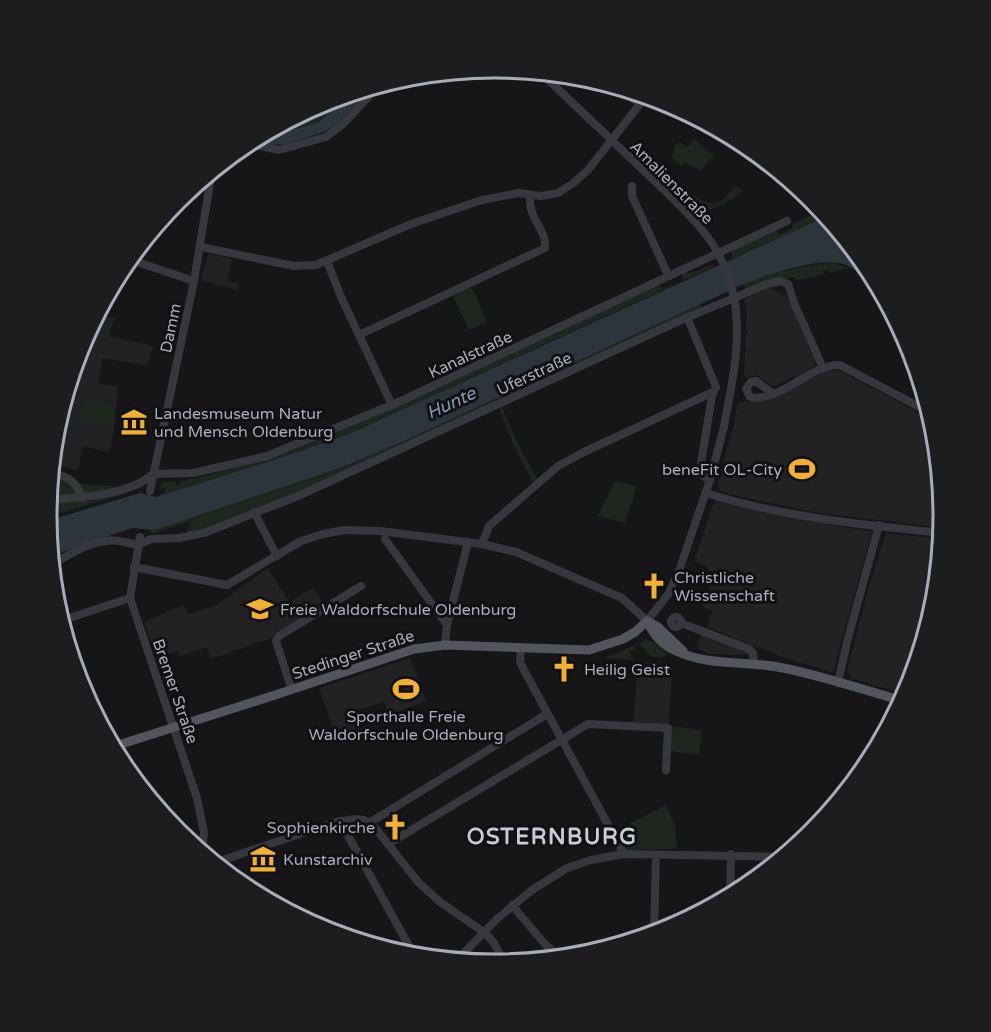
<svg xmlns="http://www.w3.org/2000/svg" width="991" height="1032" font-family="'Varela Round',sans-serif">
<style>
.built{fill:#222225}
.green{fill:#1e261f}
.water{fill:#2c353c}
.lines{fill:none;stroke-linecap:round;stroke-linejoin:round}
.minor{stroke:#37383d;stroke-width:8}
.major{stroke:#53555c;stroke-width:9}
.minor-bridge{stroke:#37383d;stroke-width:8}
.labels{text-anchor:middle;stroke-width:6;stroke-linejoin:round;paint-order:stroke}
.street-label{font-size:16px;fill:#a8adb8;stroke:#111113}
.poi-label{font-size:16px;fill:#a8adb8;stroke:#111113;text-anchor:start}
.water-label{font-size:18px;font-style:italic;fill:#7f9bb3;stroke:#111113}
.district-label{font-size:22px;font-weight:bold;letter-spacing:1.5px;fill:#c9ccd4;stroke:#111113}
.rim{fill:none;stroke:#a8adb8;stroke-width:3}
</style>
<rect width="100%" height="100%" fill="#161618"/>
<g class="built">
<path d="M210,254L232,259L227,281L239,284L237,290L201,280L208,255Z"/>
<path d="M769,287L788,298L815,361L813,367L796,377L794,376L774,386L770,385L757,375L745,377L743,370L745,368L744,366L745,352L747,351L745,348L746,333L748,332L746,329L747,310L743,299Z"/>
<path d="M97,313L114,318L109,336L153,346L147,366L103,358L98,383L118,387L114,429L109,452L83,446L78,470L52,464L55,428L81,344Z"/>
<path d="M828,370H838L843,372L934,421L944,516L943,528L820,513L746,498L722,492L719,489L718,481L734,424L736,409L738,408L737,404L743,402L763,401L780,395Z"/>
<path d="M716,501L765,513L872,532L833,672L788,659L707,627L712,611L702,607L715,573L707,570L708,566L694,562L712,507Z"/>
<path d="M886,533L942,539L937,575L923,632L926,621L930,622L906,695L851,678L847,670L868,590Z"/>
<path d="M268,568L289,602L312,588L325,604L275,637L211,659L207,647L181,656L178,651L157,658L144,622L183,605L189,614L217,605Z"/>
<path d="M701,635L711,637L748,652L749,655L712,654L698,649L697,642H699Z"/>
<path d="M410,658L426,701L389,716L384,702L356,711L362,731L337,739L319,688Z"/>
<path d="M638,662L673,665L668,728L633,726Z"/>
</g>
<g class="green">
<path d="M350,93L319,122L279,134L267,131C282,124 301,125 316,117C330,111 336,98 350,93Z"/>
<path d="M694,139L714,155L701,171L684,162L682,166L674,161L672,155L675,145L680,142L687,148Z"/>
<path d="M735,186L743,189C740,196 735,197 728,201C711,212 698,215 689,193C694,194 697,197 702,200C719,209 725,197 735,186Z"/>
<path d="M822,210L827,216L732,259V250L776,229L779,235L793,228L792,224Z"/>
<path d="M835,263L849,268L830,273L829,270L823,271V275L796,280L795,277L767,281L745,291L743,284C774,272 803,265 835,263Z"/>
<path d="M712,265L715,266L349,434L283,457L158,496L166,491L165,488L160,489L162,482H176V485H179L180,482L184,479L186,482H187V479L198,478L289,452L335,433L520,350L658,284L662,289L683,280L681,273L685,271L691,273Z"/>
<path d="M472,287L487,322L469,330L453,296Z"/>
<path d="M701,304L698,312L297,493L199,532L186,535L191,521L152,534L150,529H152L340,468L395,445Z"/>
<path d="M85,398L115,405L110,429L80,422Z"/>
<path d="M501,405L518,444L537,479L533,483L514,446L498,406Z"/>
<path d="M50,477L83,484L113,486L112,488L91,493L48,496Z"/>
<path d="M615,481L637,486L625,523L598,516Z"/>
<path d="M128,489V493L47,517L48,504L97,500Z"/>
<path d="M646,639L654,642L668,655C659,661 646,656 643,647L636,646L635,650H630V657L634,658V660L605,658L637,644L638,646Z"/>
<path d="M673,726L702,730L699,755L670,751Z"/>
<path d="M666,805L675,826L677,849L627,850L617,830Z"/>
</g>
<g class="water">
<path d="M368,88L367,92L338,123L324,132L285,145L269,144L250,140L267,131L279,134L319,122L350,93Z"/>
<path d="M827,216L869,267L881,288C869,281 858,271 846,265C822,255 765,276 742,285L395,445L340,468L154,530L132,528L65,551L51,558L47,521L140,493L156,497L283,457L349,434Z"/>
</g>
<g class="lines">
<g class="minor">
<path d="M539,71L660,186"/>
<path d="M617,86L640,104"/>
<path d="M246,143L279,150L326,137L344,123L380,84"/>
<path d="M632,186V196L668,275"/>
<path d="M201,247L294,266L316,265L411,224L482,200L519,193L541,196L558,193L572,184L588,170L647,95"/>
<path d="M128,259L194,281"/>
<path d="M327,261L341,297L392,405"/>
<path d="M687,317L716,387L712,396L700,469L702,475L710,480"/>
<path d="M359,335L545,248C547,229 528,220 530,196"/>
<path d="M772,393L756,381L751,382L746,389L750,397C777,404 813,363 840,365L931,413"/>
<path d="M51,473C72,478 73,479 83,498"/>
<path d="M153,474L193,473L267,456L392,405L787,221"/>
<path d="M150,491L194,281L212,171"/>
<path d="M706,493C782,517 864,525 943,533"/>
<path d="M48,500C77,498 131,495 153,474"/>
<path d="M254,512L277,556"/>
<path d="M140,537L130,598L197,798L204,832L202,853"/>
<path d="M385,539L447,625"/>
<path d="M482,544L489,526L558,466L584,452L713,392"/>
<path d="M138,545L151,539L179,538L204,533L298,496L679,321L767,284L780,281L788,284L795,305L823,368"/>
<path d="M51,566C70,553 95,538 119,541C126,542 132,544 138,545"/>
<path d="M134,567L227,585L301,541L323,534L344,530L380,531L482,544L516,552L622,598L647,621L669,593L680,568L710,480L724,426"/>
<circle cx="676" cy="622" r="5"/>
<path d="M60,621L130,598"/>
<path d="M681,623L749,649L753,653L754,663"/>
<path d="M445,645L447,625L468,542"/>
<path d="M521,648L520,662L524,670L624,854"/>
<path d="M838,683L847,642L879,525"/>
<path d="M292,690L276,641L279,636L361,586"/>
<path d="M340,821L415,957"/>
<path d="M369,823L547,714"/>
<path d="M388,844L588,724L668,728L666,770"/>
<path d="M211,860H223L332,823L355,819L364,820L376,829L418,882L440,902L485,933L494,943L505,964"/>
<path d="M730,897L731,854"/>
<path d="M512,905L543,942L561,959"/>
<path d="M654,935L656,855"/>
<path d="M456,961L498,918L532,890L567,868L591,860L624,854L785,857"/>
</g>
<g class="major">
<path d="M647,621C653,634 661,644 674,650C708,667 747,660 783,668C823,676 864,690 903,701"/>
<path d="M647,621L658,627L683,651"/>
<path d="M112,747L269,697L414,649L445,645L589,650L623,639L635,632L647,621"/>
</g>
<path class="minor-bridge" d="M660,186C676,202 693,217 707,236C751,295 737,359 724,426"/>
</g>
<defs>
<g id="museum-bare" transform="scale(2.07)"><path d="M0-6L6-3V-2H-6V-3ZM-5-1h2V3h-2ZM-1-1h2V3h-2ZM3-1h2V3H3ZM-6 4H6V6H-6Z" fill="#f2b134" stroke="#111113" stroke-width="2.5" paint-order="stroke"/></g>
<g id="stadium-bare" transform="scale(2.07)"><path d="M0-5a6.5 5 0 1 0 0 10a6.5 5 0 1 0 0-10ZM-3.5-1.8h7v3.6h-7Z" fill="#f2b134" stroke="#111113" stroke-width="2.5" paint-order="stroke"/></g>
<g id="church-bare" transform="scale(2.07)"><path d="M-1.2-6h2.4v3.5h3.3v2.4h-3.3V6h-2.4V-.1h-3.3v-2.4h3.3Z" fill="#f2b134" stroke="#111113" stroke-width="2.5" paint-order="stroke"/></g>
<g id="school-bare" transform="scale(2.07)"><path d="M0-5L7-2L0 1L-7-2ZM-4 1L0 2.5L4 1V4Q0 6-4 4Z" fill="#f2b134" stroke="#111113" stroke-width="2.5" paint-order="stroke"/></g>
</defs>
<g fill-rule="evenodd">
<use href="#museum-bare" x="134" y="422"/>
<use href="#stadium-bare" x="802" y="469"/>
<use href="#church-bare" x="654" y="586"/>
<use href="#school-bare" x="260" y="609"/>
<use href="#church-bare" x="564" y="669"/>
<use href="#stadium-bare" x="406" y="689"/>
<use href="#church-bare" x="395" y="827"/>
<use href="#museum-bare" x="263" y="859"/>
</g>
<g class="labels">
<g class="street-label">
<text transform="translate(672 182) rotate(45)" y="6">Amalienstraße</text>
<text transform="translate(170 328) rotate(-78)" y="6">Damm</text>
<text transform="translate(470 354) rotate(-25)" y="6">Kanalstraße</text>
<text transform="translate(534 373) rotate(-25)" y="6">Uferstraße</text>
<text transform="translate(353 654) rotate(-18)" y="6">Stedinger Straße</text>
<text transform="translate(176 691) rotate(71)" y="6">Bremer Straße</text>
</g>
<g class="poi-label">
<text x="154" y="419">Landesmuseum Natur<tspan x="154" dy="18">und Mensch Oldenburg</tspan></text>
<text x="782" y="475" text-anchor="end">beneFit OL-City</text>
<text x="674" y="583">Christliche<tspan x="674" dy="18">Wissenschaft</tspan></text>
<text x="280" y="615">Freie Waldorfschule Oldenburg</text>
<text x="584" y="675">Heilig Geist</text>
<text x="406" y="722" text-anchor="middle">Sporthalle Freie<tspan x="406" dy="18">Waldorfschule Oldenburg</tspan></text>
<text x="375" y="833" text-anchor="end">Sophienkirche</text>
<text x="283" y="865">Kunstarchiv</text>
</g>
<g class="water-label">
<text transform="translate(451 403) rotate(-25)" y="6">Hunte</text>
</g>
<g class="district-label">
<text x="552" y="844">OSTERNBURG</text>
</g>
</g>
<path d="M0 0H991V1032H0ZM57 516a438 438 0 1 1 876 0a438 438 0 1 1-876 0Z" fill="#1d1d20" fill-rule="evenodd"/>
<path class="rim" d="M57 516a438 438 0 1 1 876 0a438 438 0 1 1-876 0Z"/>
</svg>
